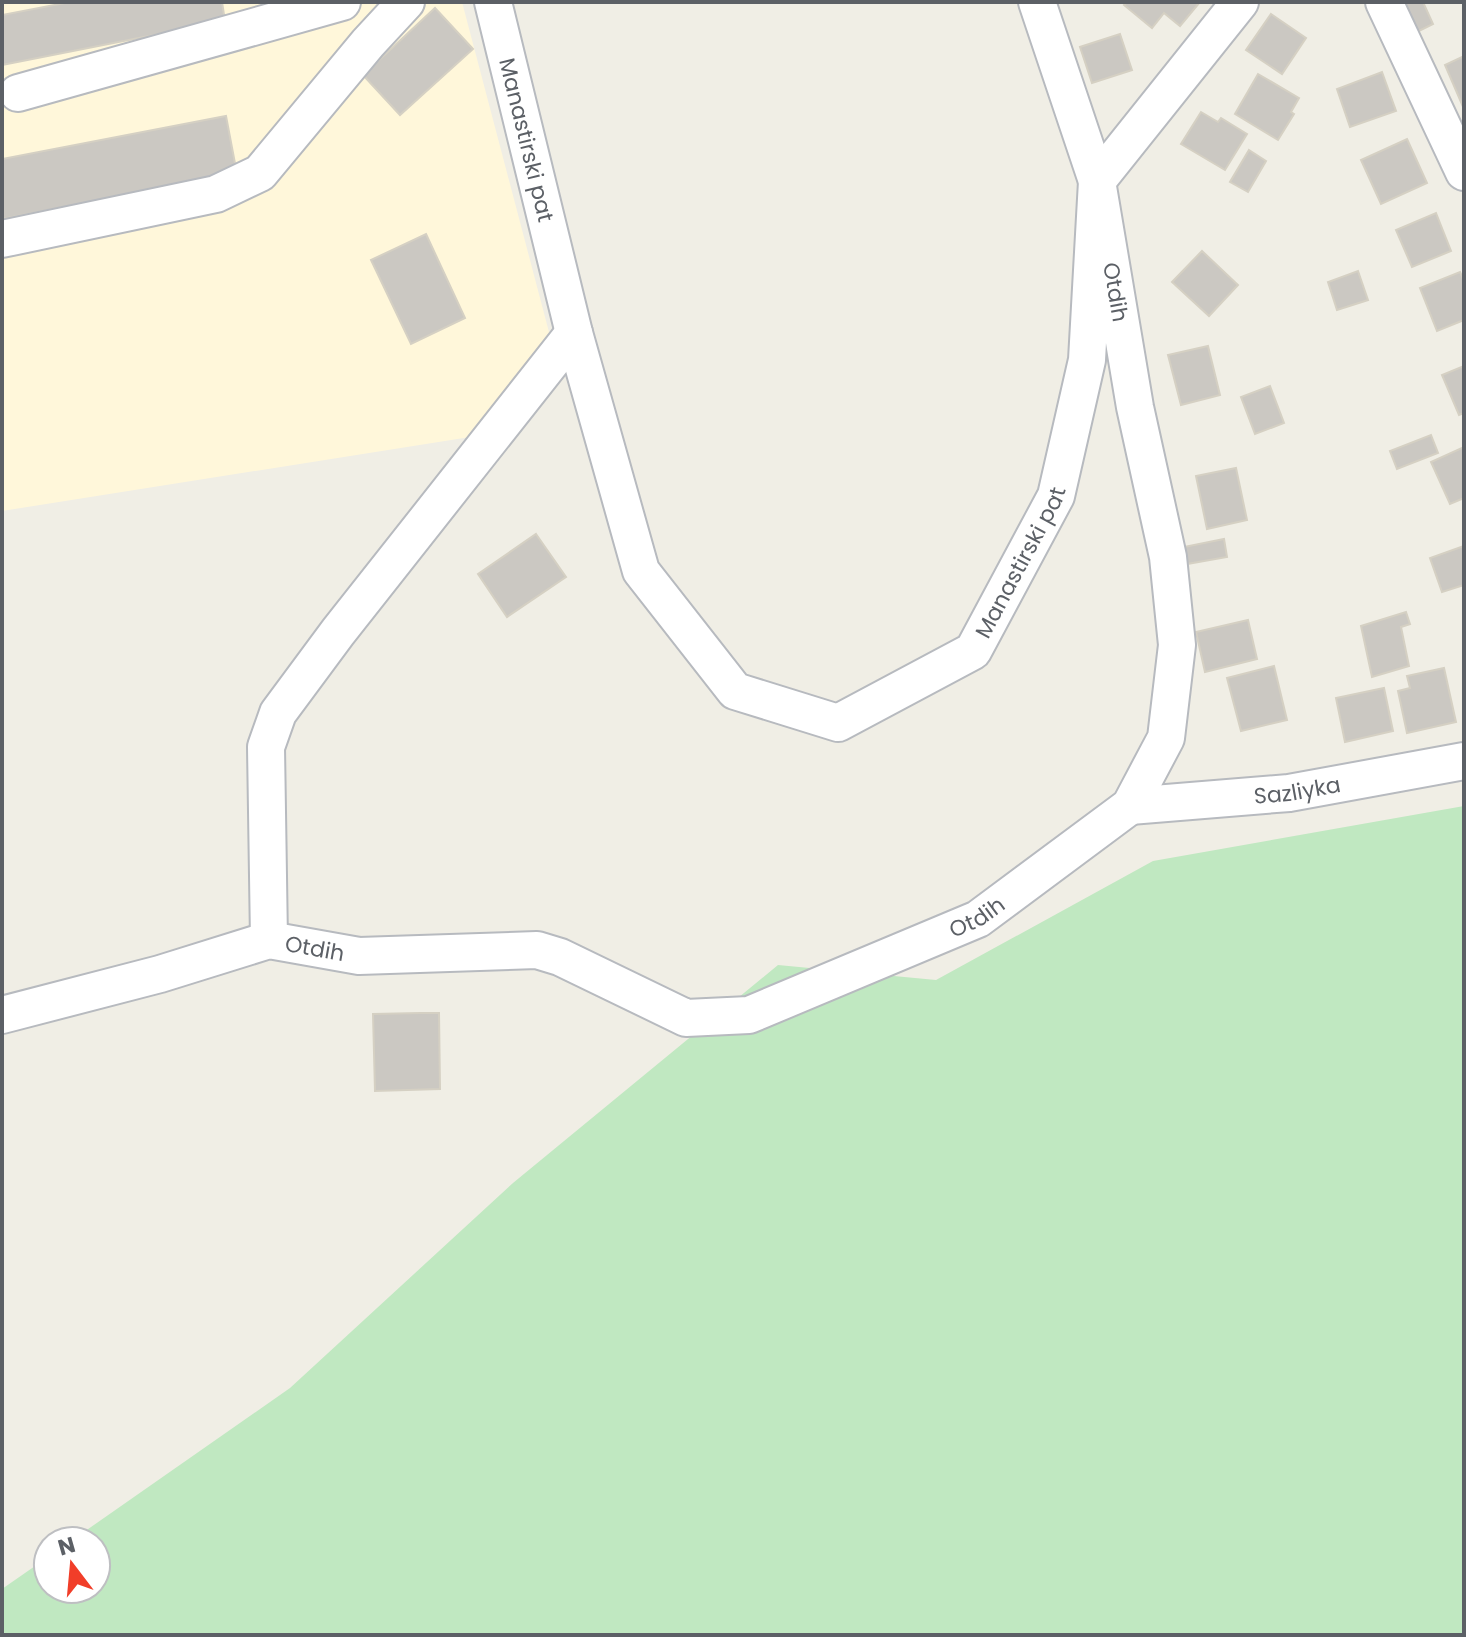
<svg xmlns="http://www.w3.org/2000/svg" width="1466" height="1637" font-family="Poppins,sans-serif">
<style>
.commercial{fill:#fff7da}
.green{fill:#c0e8c1}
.building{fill:#cbc8c2;stroke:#d5d0c3;stroke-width:2}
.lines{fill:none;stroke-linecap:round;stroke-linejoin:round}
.minor-casing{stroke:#b7babf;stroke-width:40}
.minor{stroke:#fff;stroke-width:36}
.labels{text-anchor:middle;stroke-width:8;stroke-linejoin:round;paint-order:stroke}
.street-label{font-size:22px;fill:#5c6066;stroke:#fff}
</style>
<rect width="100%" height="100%" fill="#f0eee5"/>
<path class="commercial" d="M2,2H462L555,355L489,434L2,511Z"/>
<path class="green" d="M1464,806V1635H2V1589L48,1557V1589H96V1541H71L290,1388L513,1183L778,965L936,980L1153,861Z"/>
<g class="building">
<path d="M70,2H222L225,21L2,65V15Z"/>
<path d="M1127,2H1200L1180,26L1164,13L1152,28L1124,5Z"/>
<path d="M1393,2H1423L1433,24L1409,36Z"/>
<path d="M435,8L473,49L400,115L363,75Z"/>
<path d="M1271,14L1306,38L1282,74L1246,50Z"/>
<path d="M1120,34L1132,70L1092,83L1080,47Z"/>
<path d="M1464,56V109L1445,65Z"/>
<path d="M1382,72L1396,111L1350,127L1337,89Z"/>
<path d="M1258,74L1299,98L1291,112L1294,114L1278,140L1235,114Z"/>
<path d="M1201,112L1218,122L1221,118L1247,134L1225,170L1181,144Z"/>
<path d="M226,116L237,174L2,219V159Z"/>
<path d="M1407,139L1427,183L1381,204L1361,160Z"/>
<path d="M1249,150L1266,161L1248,192L1230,182Z"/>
<path d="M1436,213L1451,251L1412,267L1396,230Z"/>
<path d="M426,234L465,318L411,344L371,260Z"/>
<path d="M1202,251L1238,285L1209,316L1172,282Z"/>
<path d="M1358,271L1368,300L1337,310L1328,282Z"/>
<path d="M1460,272L1464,281V320L1437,331L1420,288Z"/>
<path d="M1208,346L1220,395L1181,405L1168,355Z"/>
<path d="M1464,366V413L1459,415L1442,375Z"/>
<path d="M1270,386L1284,423L1255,434L1241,397Z"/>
<path d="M1431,435L1438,453L1397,469L1390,451Z"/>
<path d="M1464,447V498L1450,504L1431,462Z"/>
<path d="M1236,468L1247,520L1207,529L1196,476Z"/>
<path d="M536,534L566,577L507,617L478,574Z"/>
<path d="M1224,539L1227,557L1187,564L1184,547Z"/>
<path d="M1464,546V585L1442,592L1430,558Z"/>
<path d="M1406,612L1410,624L1401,627L1409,666L1372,677L1361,626Z"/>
<path d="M1248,620L1257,659L1205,672L1196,632Z"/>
<path d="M1274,666L1287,720L1241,731L1227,678Z"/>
<path d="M1444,668L1456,722L1407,733L1398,691L1410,688L1407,676Z"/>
<path d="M1384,688L1393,731L1345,742L1336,698Z"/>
<path d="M420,1013H439L440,1089L375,1091L373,1014Z"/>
</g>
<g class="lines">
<g class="minor-casing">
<g id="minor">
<path id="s1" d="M493,2L574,333L641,571L735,691L838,723L973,651L1056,496L1087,360L1097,181L1240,2"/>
<path d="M1384,2L1464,172"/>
<path d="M18,93L342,2"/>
<path d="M2,239L216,194L260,173L368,43L406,2"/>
<path id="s2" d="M1130,806L1289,793L1464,761"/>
<path d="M269,940L266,747L278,713L338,632L574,333"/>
<path id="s3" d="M2,1015L160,974L269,940L359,956L537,950L560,957L686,1018L749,1015L978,919L1130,806L1166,738L1177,645L1168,557L1135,407L1097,181L1037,2"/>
</g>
</g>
<use href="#minor" class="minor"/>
</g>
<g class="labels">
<g class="street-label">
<text dy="8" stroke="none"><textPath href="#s1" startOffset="142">Manastirski pat</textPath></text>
<text transform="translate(1116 292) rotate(80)" y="8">Otdih</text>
<text dy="8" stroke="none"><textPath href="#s1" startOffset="1102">Manastirski pat</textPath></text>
<text dy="8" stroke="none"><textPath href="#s2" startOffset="168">Sazliyka</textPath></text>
<text dy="8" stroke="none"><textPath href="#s3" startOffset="1022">Otdih</textPath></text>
<text dy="8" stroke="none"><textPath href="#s3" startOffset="324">Otdih</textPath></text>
</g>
</g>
<rect width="1466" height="1637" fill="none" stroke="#5c6066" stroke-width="8"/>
<g transform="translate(72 1565) rotate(344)"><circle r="38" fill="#ffffff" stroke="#bebfc2" stroke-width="2"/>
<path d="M0-6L14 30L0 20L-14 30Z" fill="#f13e29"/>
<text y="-12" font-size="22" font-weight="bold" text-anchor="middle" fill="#5c6066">N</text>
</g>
</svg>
